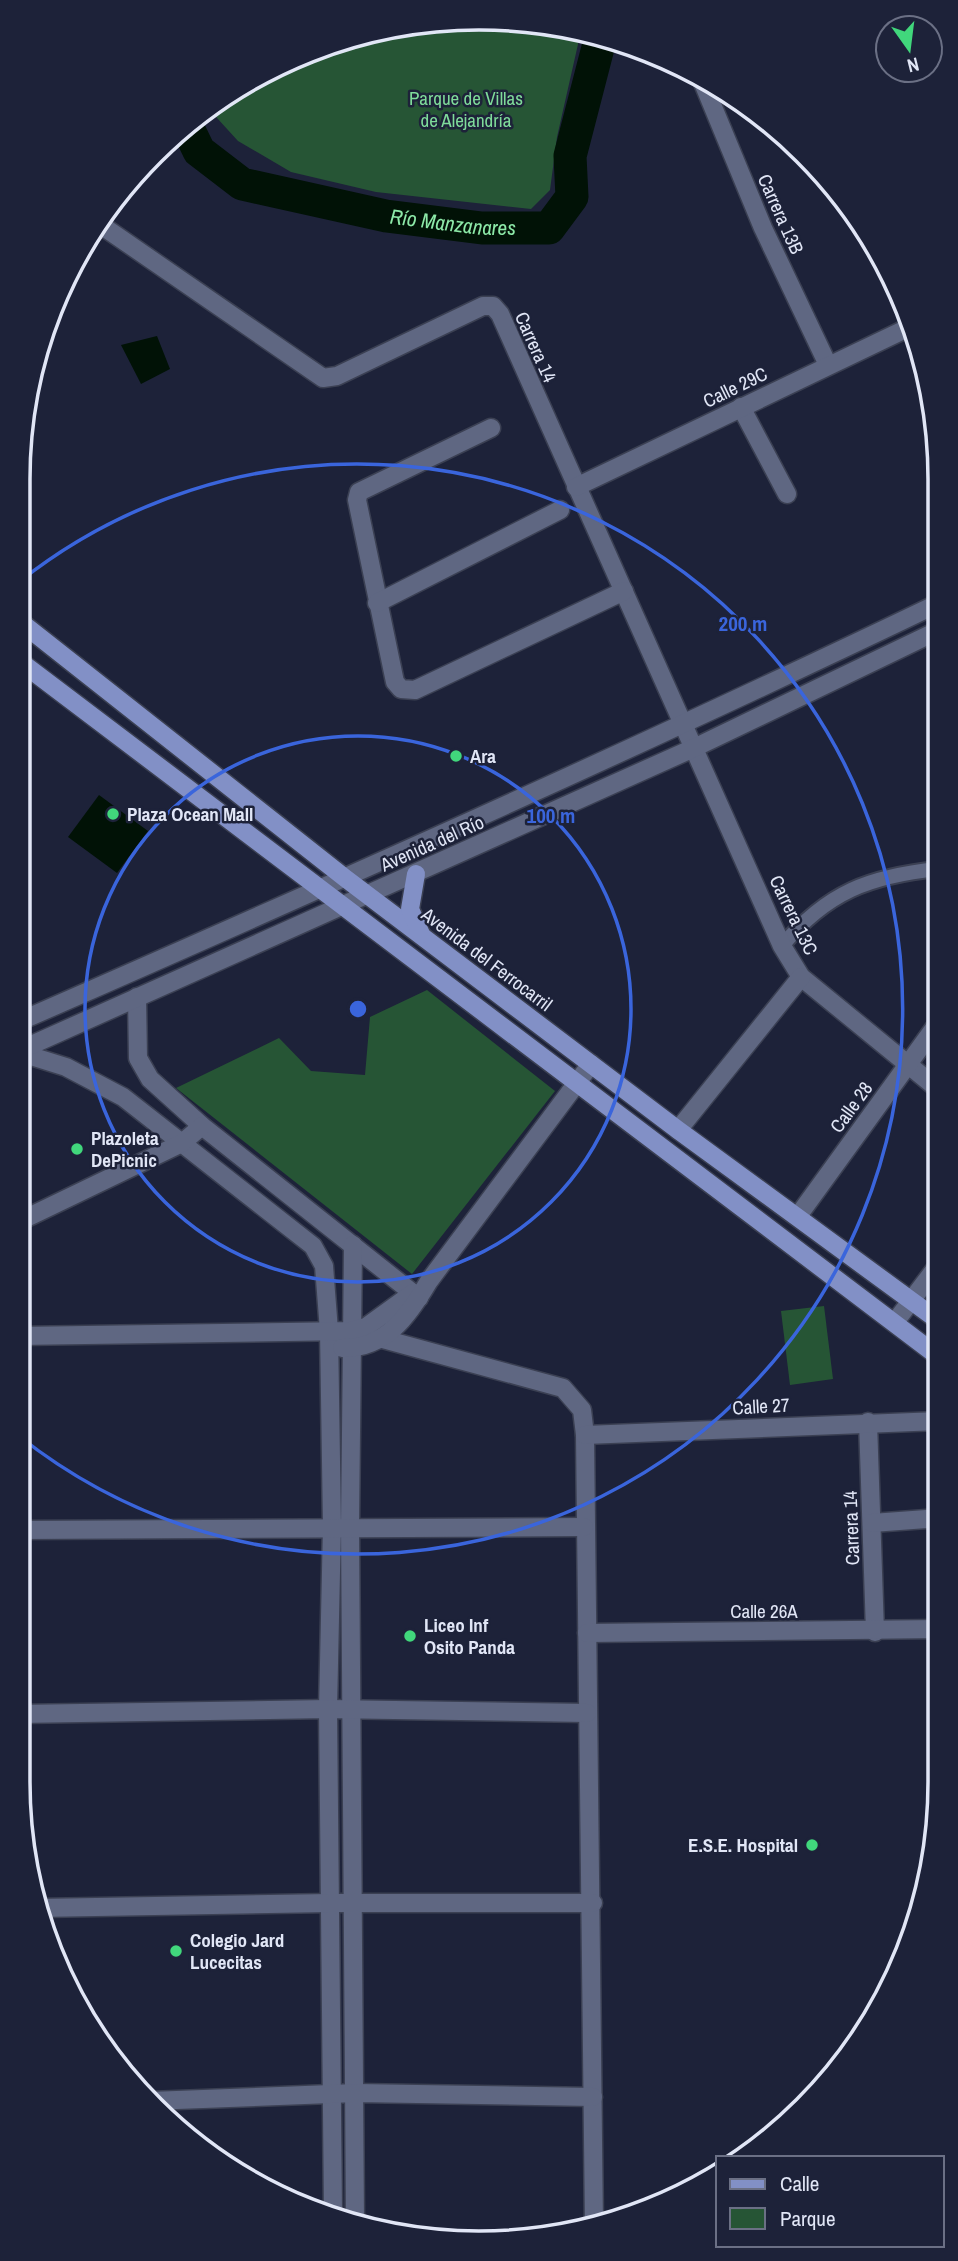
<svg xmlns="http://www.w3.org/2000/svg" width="958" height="2261" font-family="'Archivo Narrow',sans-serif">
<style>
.green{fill:#265535}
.water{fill:#011206}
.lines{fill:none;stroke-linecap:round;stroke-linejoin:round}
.river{stroke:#011206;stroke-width:33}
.pedestrian-casing{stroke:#3b4053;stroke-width:18}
.minor-casing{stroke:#3b4053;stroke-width:21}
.secondary-casing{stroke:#3b4053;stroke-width:21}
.primary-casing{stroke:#3b4053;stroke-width:21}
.pedestrian{stroke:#5f6782;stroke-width:14}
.minor{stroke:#5f6782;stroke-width:18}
.secondary{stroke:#5f6782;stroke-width:18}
.primary{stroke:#8290c6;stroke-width:18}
.ring{fill:none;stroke:#3a65dc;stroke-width:3.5}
.poi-dot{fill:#41d77c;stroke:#1d2239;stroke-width:2.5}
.labels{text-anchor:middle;stroke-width:5;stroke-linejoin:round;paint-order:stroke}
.park-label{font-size:19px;fill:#7fdb9a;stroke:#1d2239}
.street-label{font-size:19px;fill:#e1e6f6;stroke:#1d2239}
.poi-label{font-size:19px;font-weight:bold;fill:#e1e6f6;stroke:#1d2239;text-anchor:start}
.water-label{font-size:21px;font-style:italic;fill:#8de9a8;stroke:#1d2239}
.rim{fill:none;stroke:#e1e6f6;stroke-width:3.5}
.centre{fill:#3a65dc;stroke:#1d2239;stroke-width:3.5}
.ring-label{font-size:21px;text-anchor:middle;font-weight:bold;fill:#3a65dc;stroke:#1d2239;stroke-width:5;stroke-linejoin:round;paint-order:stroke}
</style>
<rect width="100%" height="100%" fill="#1d2239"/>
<g class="green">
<path d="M449,18L540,22L581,31L557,137L550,190L531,209L376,192L291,172L238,141L207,107L275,65L360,33Z"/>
<path d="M427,990L555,1091L412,1274L176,1088L279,1038L311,1071L365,1075L370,1017Z"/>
<path d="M824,1306L833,1379L790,1385L781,1311Z"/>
</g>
<g class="water">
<path d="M157,336L170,369L141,384L121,345Z"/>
<path d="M99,795L148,831L117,873L68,837Z"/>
</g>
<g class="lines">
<path class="river" id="s1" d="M186,124L199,151L242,184L386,216L482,228H549L572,197L570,156L601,36"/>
<g class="pedestrian-casing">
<path id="pedestrian" d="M782,946C827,892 870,876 938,869"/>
</g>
<g class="minor-casing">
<g id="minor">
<path d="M701,78L763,228L828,365"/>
<path d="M98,223L323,378L337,376L483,306H493L500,314L782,946L801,977L938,1089"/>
<path d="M741,407L787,494"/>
<path d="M491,428L359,492L357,500L395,682L401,689L415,690L624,591"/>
<path d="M576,487L912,326"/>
<path d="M377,603L560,510"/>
<path d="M137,997L138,1058L150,1079L202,1126L419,1298"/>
<path d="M18,1052L66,1067L123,1097L313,1246L324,1266L329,1331L332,1526L328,1709L333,2213"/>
<path d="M678,1130L801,977"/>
<path d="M798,1216L938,1023"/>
<path d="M18,1222L182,1143L202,1126"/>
<path d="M353,1245L350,1526L355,2222"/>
<path d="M895,1322L939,1264"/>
<path d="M18,1336L350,1331L366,1327L413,1293"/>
<path d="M383,1339L563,1388L582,1410L585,1435L594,2227"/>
<path d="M342,1348C386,1349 409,1315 429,1281L591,1064"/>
<path d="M868,1422L875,1632"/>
<path d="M585,1435L939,1421"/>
<path d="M872,1523L940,1518"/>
<path d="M18,1530L584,1527"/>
<path d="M587,1633L940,1629"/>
<path d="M18,1714L328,1709L587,1713"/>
<path d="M38,1908L330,1903H593"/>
<path d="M150,2101L356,2093L593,2097"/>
</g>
</g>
<g class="secondary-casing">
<g id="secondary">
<path d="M18,1022C326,887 633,750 937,604"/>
<path d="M18,1051L696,747L937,631"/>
</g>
</g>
<g class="primary-casing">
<g id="primary">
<path d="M18,620L345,878L678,1130L939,1321"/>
<path d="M18,660L939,1357"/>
<path d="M416,874L410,909L421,934"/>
</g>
</g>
<use href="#pedestrian" class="pedestrian"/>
<use href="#minor" class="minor"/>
<use href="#secondary" class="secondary"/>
<use href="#primary" class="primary"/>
</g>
<g class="ring">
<circle cx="358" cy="1009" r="273"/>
<path d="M19 582A545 545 0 1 1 19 1436"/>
</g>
<g class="poi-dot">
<circle cx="456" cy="756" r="7"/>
<circle cx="113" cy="814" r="7"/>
<circle cx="77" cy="1149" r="7"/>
<circle cx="410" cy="1636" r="7"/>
<circle cx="812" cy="1845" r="7"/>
<circle cx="176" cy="1951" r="7"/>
</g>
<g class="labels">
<g class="park-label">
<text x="466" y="105">Parque de Villas<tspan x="466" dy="22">de Alejandría</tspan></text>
</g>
<g class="street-label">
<text transform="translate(781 214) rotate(66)" y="7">Carrera 13B</text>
<text transform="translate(536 347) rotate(66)" y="7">Carrera 14</text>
<text transform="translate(735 387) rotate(-26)" y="7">Calle 29C</text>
<text transform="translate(432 843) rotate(-24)" y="7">Avenida del Río</text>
<text transform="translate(794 915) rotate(64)" y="7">Carrera 13C</text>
<text transform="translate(487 959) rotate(37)" y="7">Avenida del Ferrocarril</text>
<text transform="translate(851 1107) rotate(-54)" y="7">Calle 28</text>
<text transform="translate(761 1406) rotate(-3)" y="7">Calle 27</text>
<text transform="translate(851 1528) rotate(-92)" y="7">Carrera 14</text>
<text x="764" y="1618">Calle 26A</text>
</g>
<g class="poi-label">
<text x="470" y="763">Ara</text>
<text x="127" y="821">Plaza Ocean Mall</text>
<text x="91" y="1145">Plazoleta<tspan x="91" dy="22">DePicnic</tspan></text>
<text x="424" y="1632">Liceo Inf<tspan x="424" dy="22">Osito Panda</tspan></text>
<text x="798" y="1852" text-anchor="end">E.S.E. Hospital</text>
<text x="190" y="1947">Colegio Jard<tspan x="190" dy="22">Lucecitas</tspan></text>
</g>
<g class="water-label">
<text dy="7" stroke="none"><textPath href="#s1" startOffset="299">Río Manzanares</textPath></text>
</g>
</g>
<path d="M0 0H958V2261H0ZM479 30H479A449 449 0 0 1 928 479V1782A449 449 0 0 1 479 2231H479A449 449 0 0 1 30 1782V479A449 449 0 0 1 479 30Z" fill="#1d2239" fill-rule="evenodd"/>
<path class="rim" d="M479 30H479A449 449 0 0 1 928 479V1782A449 449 0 0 1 479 2231H479A449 449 0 0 1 30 1782V479A449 449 0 0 1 479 30Z"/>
<circle cx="358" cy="1009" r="10" class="centre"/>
<g class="ring-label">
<text x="743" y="631">200 m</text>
<text x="551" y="823">100 m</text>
</g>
<rect x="716" y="2156" width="228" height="91" fill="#1d2239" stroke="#6b7085" stroke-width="2"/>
<rect x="730" y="2179" width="35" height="10" fill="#8290c6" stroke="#6b7085" stroke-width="2"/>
<text x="780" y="2191" font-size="21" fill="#e1e6f6">Calle</text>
<rect x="730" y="2208" width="35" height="21" fill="#265535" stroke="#6b7085" stroke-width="2"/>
<text x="780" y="2226" font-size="21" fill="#e1e6f6">Parque</text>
<g transform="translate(909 49) rotate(166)"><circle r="33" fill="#1d2239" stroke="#6b7085" stroke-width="2"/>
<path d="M0-5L12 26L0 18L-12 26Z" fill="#41d77c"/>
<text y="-10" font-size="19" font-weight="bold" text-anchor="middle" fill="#e1e6f6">N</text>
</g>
</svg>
